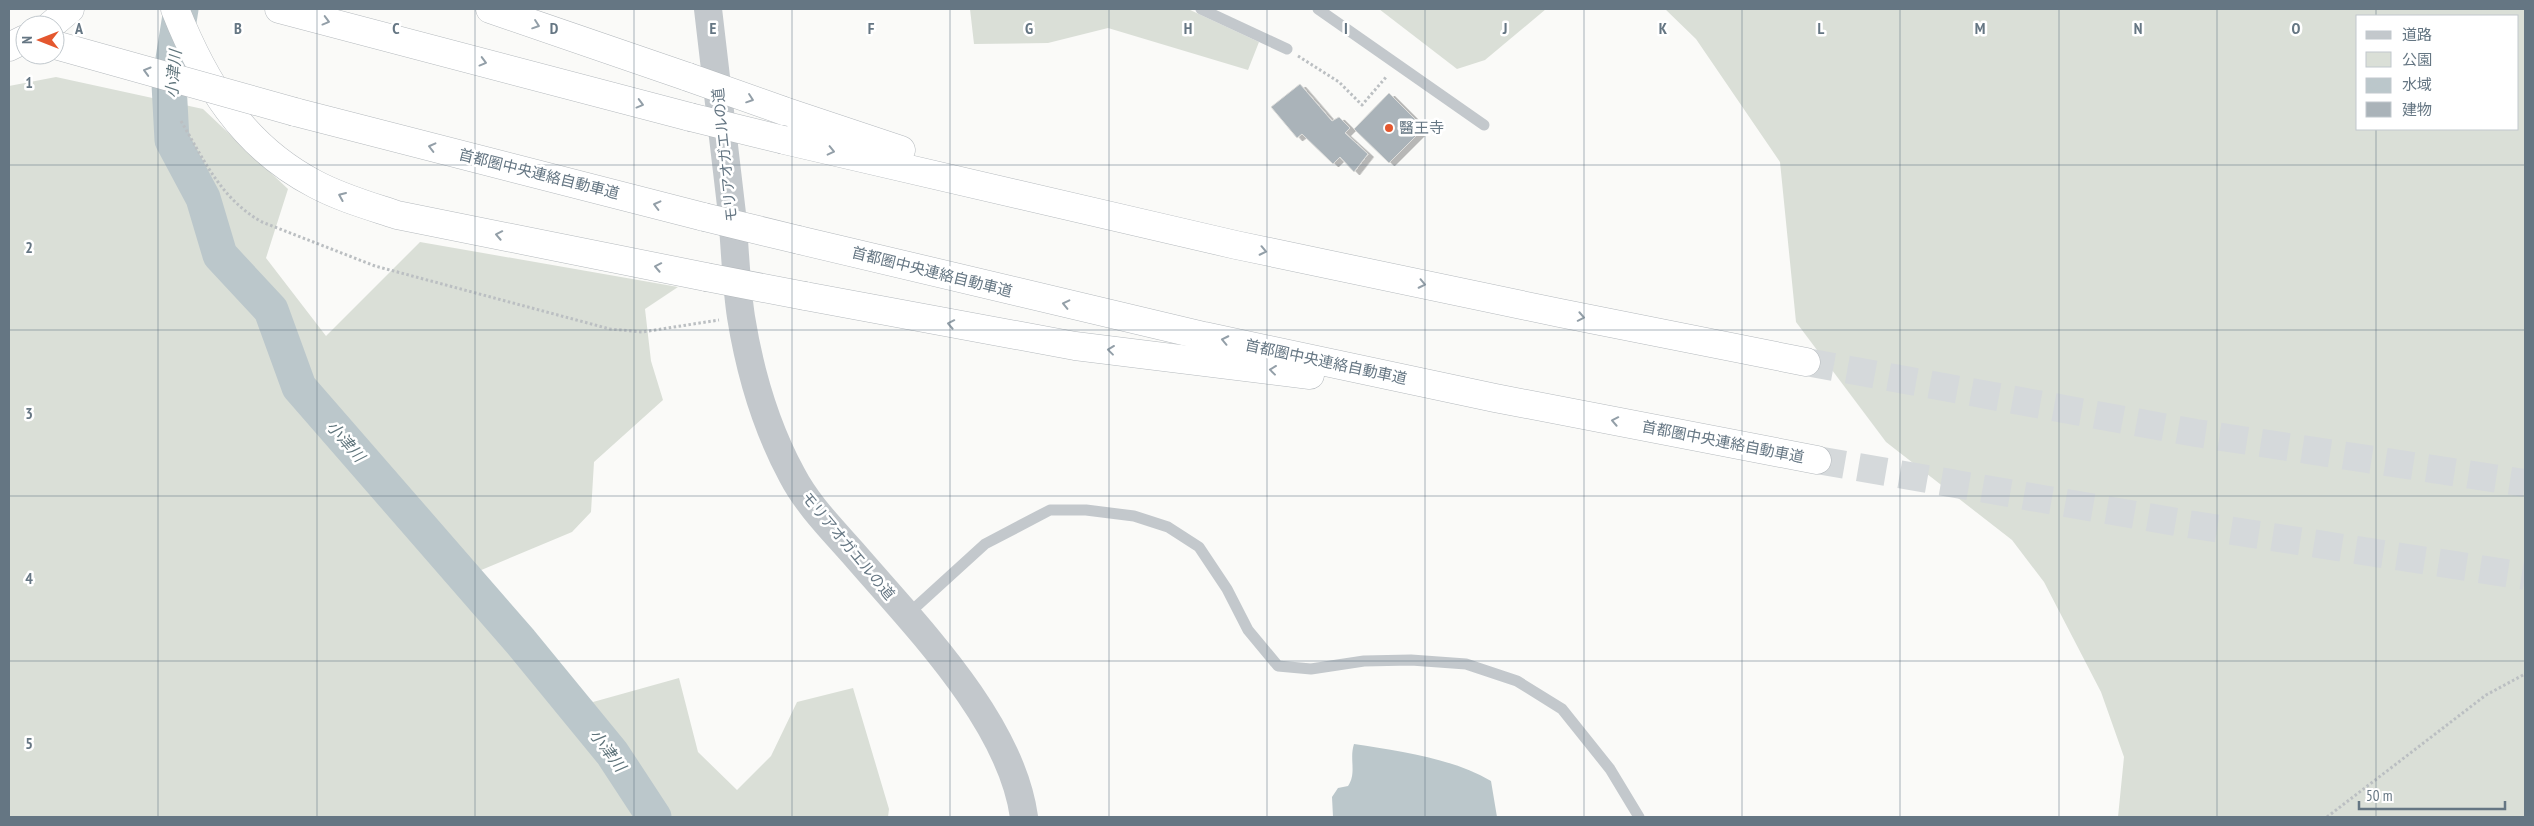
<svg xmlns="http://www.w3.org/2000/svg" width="2534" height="826" font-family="'PT Sans Narrow','Noto Sans JP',sans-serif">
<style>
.green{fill:#dadfd7;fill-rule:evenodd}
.water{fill:#bbc7cb}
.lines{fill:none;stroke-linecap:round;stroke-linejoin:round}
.river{stroke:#bbc7cb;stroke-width:35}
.building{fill:#aab3b9;stroke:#dcdcda;filter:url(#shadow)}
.motorway-tunnel{stroke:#d5d9db;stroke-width:28;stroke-dasharray:28 14;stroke-linecap:butt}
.motorway-casing{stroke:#b4b9bd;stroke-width:29}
.path{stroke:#bbbfc2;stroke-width:3;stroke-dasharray:2.5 2.5;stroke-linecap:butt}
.service{stroke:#c3c8cc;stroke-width:11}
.tertiary{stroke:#c3c8cc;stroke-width:28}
.motorway{stroke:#fff;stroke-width:28}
.motorway-bridge-casing{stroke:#b4b9bd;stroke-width:29;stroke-linecap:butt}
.motorway-bridge{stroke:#fff;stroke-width:28}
.oneway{stroke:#939fa8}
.grid{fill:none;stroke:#657683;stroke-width:1;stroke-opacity:0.55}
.poi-dot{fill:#e4572e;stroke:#fff;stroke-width:2}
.labels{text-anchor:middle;stroke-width:5;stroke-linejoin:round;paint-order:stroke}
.poi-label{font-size:15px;fill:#657683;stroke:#fff;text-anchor:start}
.street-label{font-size:15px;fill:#657683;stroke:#fff}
.water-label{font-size:16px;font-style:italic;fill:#60757c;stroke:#fff}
.grid-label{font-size:16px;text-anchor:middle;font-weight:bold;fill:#657683;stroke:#fff;stroke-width:5;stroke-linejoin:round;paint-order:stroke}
</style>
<defs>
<filter id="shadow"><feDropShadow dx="5.5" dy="3" stdDeviation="0" flood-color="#0004"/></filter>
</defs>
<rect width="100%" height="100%" fill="#fafaf8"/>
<g class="green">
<path d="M970,9H1188L1259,42L1248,70L1108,28L1048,43L974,44Z"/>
<path d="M1379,9H1546L1485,60L1457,69Z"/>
<path d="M1665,9H2525V817H2118L2124,757L2101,692L2044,582L2012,540L1886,442L1796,322L1780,162L1696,39ZM2518,16V129H2358V16Z"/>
<path d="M56,77L203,109L288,189L266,258L326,336L420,242L678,287L645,309L651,361L663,400L594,462L591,512L572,532L455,581L593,702L679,678L698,752L737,790L771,756L797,702L853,688L889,809L888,817H9V86Z"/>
</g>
<path class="water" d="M1354,744C1399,751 1452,758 1491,781L1497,817H1333L1332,797L1338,788L1348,786C1357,773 1349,759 1354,744Z"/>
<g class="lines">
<path class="river" d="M181,9L169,84L172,140L203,198L220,255L271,310L299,387L521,642L612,753L654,817"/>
</g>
<g class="building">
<path d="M1300,84L1332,121L1339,117L1350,128L1345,133L1368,154L1354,172L1340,157L1333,164L1302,134L1297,138L1271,107Z"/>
<path d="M1389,93L1424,128L1389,163L1354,129Z"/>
</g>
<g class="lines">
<g class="motorway-tunnel">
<path d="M1806,362L2196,433L2525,483"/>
<path d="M1817,460L2188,524L2525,576"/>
</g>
<g class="motorway-casing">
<g id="motorway">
<path d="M175,9C204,82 242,146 315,184C341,198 370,206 397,215L706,277"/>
<path d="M279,9L690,117"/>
<path d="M490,9L688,77"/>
<path d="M51,25L70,9"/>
<path d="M9,47L25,39"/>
<path d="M784,111L901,150"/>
<path d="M295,112L704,217"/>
<path d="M784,140L1236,245L1560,313L1806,362"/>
<path d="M799,240L1204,336L1495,398L1817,460"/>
<path d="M805,296L1075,346L1310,375"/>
</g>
</g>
<g class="path">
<path d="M1298,56L1339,82L1362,105L1387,76"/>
<path d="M181,121C204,160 221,199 262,222L375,266L610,329L642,332L719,320"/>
<path d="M2327,817L2486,695L2525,674"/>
</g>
<g class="service">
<path d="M1201,9L1287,49"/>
<path d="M1318,9L1484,125"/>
<path d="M907,615L985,544L1050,510H1086L1134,516L1168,527L1199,547L1227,589L1248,630L1278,666L1311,669L1364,661L1411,660L1466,664L1517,681L1562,709L1610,769L1639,817"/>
</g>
<path class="tertiary" d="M708,9C716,77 724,146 732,214C735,248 736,284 741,317C750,373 765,425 792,475C807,504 831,528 853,553C914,624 1011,721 1024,817"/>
<use href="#motorway" class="motorway"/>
<g class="motorway-bridge-casing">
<g id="motorway-bridge">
<path d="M55,45L295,112"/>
<path d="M688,77L784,111"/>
<path d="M690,117L784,140"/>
<path d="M704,217L799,240"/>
<path d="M706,277L805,296"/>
</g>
</g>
<use href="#motorway-bridge" class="motorway-bridge"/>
</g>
<defs><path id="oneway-chevron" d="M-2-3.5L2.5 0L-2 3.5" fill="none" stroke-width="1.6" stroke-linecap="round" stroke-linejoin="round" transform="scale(1.25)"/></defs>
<g class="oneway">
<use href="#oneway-chevron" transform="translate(326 21) rotate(15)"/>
<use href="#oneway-chevron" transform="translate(536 25) rotate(19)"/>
<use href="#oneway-chevron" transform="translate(483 62) rotate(15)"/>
<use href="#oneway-chevron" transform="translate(147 71) rotate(-164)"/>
<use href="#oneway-chevron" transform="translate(750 99) rotate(19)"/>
<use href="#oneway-chevron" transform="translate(640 104) rotate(15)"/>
<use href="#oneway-chevron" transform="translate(432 147) rotate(-166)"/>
<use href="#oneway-chevron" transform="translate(831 151) rotate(13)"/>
<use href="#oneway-chevron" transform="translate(342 196) rotate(-157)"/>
<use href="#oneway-chevron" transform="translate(657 205) rotate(-166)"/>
<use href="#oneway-chevron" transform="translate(499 235) rotate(-169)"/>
<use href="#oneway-chevron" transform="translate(1263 251) rotate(12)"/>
<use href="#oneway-chevron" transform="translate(658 267) rotate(-169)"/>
<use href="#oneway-chevron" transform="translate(1422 284) rotate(12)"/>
<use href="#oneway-chevron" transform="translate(1066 304) rotate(-167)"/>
<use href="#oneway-chevron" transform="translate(1581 317) rotate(11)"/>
<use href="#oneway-chevron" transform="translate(951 324) rotate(-169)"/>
<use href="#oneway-chevron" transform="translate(1225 340) rotate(-168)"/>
<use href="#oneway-chevron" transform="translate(1111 350) rotate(-173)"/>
<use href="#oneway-chevron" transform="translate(1273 370) rotate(-173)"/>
<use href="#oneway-chevron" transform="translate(1615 421) rotate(-169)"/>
</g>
<path class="grid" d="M158,9V817M317,9V817M475,9V817M634,9V817M792,9V817M950,9V817M1109,9V817M1267,9V817M1425,9V817M1584,9V817M1742,9V817M1900,9V817M2059,9V817M2217,9V817M2376,9V16M2376,129V817M9,165H2525M9,330H2525M9,496H2525M9,661H2525"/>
<circle class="poi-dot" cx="1389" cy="128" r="5"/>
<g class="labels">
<g class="poi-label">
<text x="1399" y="133">醫王寺</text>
</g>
<g class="street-label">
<text transform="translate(725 155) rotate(-96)" y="5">モリアオガエルの道</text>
<text transform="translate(539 174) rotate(14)" y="5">首都圏中央連絡自動車道</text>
<text transform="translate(932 272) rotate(14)" y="5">首都圏中央連絡自動車道</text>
<text transform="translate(1326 362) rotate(12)" y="5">首都圏中央連絡自動車道</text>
<text transform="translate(1723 442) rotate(11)" y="5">首都圏中央連絡自動車道</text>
<text transform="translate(848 546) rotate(50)" y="5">モリアオガエルの道</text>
</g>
<g class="water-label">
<text transform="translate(173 74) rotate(-85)" y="6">小津川</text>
<text transform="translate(346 441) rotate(49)" y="6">小津川</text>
<text transform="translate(608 750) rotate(53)" y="6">小津川</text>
</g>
</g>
<g class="grid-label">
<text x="79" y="34">A</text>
<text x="238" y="34">B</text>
<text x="396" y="34">C</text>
<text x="554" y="34">D</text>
<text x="713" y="34">E</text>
<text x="871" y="34">F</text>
<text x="1029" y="34">G</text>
<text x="1188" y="34">H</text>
<text x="1346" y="34">I</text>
<text x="1505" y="34">J</text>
<text x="1663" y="34">K</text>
<text x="1821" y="34">L</text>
<text x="1980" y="34">M</text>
<text x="2138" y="34">N</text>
<text x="2296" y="34">O</text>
<text x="29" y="88">1</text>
<text x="29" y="253">2</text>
<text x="29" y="419">3</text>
<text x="29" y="584">4</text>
<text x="29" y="749">5</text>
</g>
<rect width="2534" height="826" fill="none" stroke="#657683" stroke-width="20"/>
<rect x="2356" y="15" width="162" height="115" fill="#ffffff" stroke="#c1c8cd"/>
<rect x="2366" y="31" width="25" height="8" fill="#c3c8cc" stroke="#c1c8cd"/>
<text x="2402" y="40" font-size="15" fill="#657683">道路</text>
<rect x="2366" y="52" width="25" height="15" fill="#dadfd7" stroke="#c1c8cd"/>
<text x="2402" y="65" font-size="15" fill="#657683">公園</text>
<rect x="2366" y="78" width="25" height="15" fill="#bbc7cb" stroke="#c1c8cd"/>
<text x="2402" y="90" font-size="15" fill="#657683">水域</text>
<rect x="2366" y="102" width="25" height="15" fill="#aab3b9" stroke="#c1c8cd"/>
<text x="2402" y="115" font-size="15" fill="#657683">建物</text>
<g transform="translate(40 40) rotate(270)"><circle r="24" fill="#ffffff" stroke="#c1c8cd"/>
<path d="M0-4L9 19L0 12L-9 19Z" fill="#e4572e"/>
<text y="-8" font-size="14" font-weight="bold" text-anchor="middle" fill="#657683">N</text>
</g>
<path d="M2359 801v8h146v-8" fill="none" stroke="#657683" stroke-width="2.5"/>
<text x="2366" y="801" font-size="15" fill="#657683" stroke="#ffffff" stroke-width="4" paint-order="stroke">50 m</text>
</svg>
